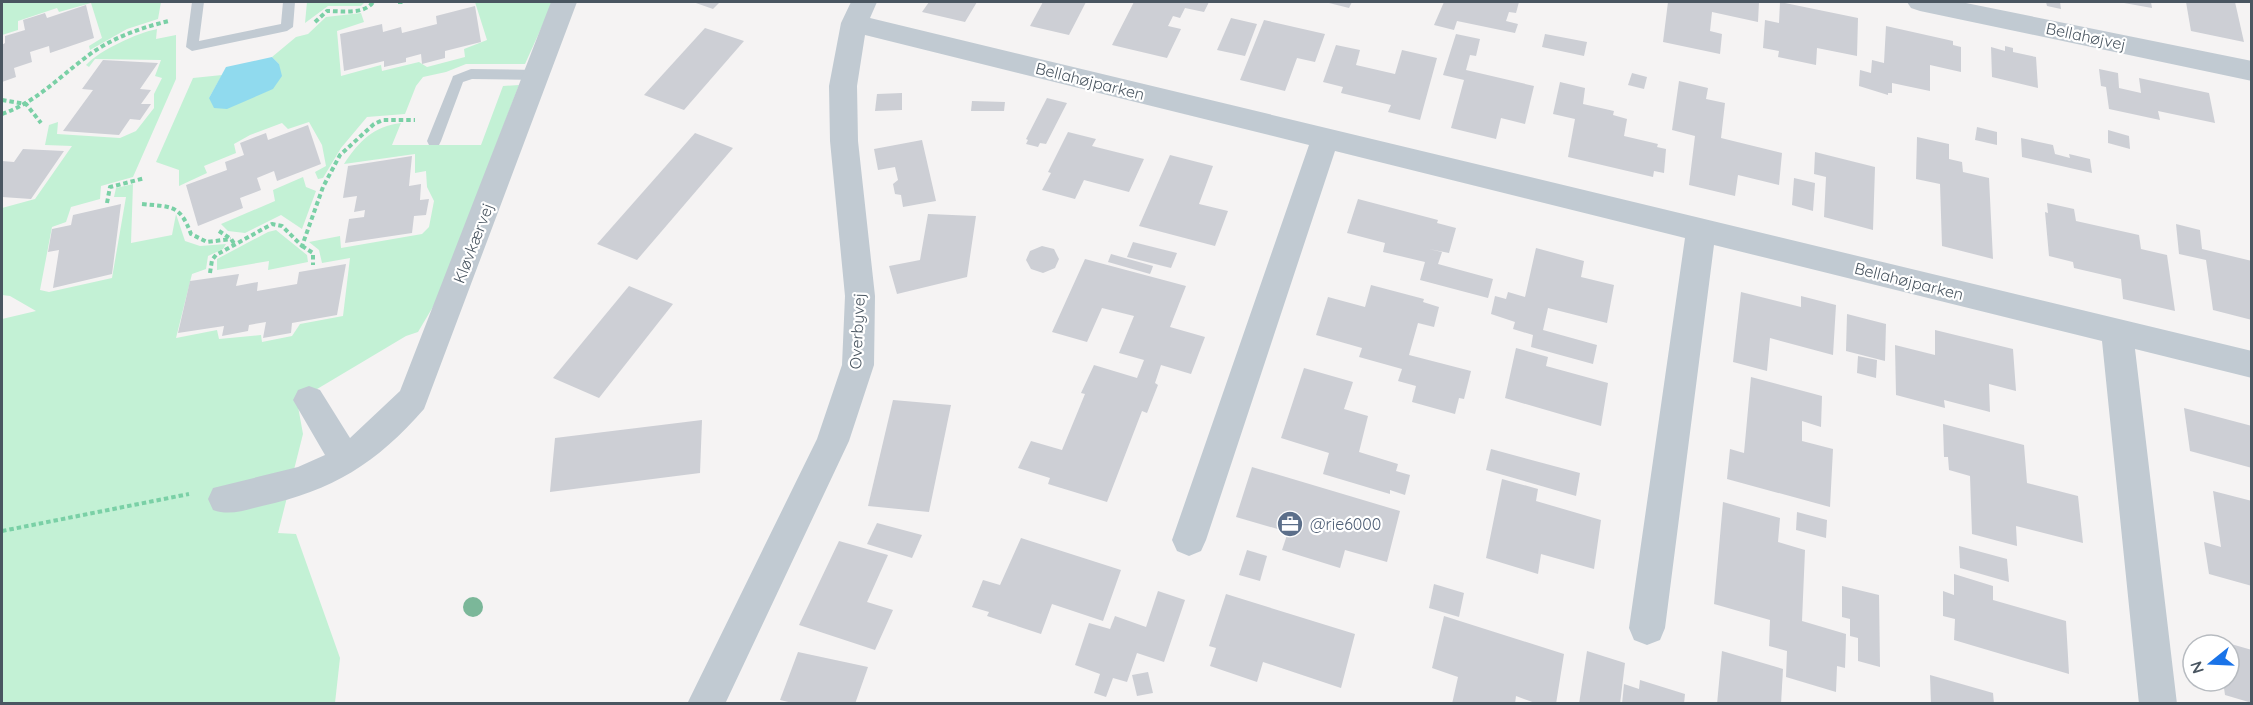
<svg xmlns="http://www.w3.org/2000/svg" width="2253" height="705" font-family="Quicksand,sans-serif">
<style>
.green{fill:#c3f1d5}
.water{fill:#90daee}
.building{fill:#cdcfd5}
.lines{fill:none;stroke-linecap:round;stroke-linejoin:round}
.path{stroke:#7ad0a6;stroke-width:4;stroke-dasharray:4.5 3;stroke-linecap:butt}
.service{fill:#c1cad2;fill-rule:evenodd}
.minor{fill:#c1cad2;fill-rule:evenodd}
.tree{fill:#7bb799}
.labels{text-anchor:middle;stroke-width:4.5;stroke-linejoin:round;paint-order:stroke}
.street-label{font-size:16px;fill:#4a5661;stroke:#fff}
.service-label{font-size:16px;fill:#4e5e75;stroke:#fff;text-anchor:start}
</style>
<rect width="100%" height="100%" fill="#f5f3f3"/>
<g class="green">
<path d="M2,2H161L158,19L127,29L90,50L89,46L102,38L91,3L59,12L57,8L18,21V30L2,35Z"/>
<path d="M307,2H365L361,6H328L305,23Z"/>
<path d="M475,2H553L525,64H466L446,72L423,77L416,86L405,114L367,117L341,148L323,178L318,179L315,172L326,166L322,145L309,122L288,129L282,123L250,135L234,144L236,153L204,166L207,173L179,186V170L156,162L193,78L222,75L209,98L279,64L272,57L296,37L308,34L326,17L361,13L364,22L337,31L341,76L381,65L382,71L419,62L427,67L465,57L464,49L487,40Z"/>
<path d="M157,29L156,39L176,35V79L133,177L101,186L100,199L71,207L66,222L52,227L40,290L49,292L112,278L126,197H114L116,188L133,184L131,243L172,235L176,214L185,241L200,246L226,244L223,249L208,256L206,269L192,274L176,338L217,330L219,339L261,335L262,342L292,336L300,324L343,316L350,258L322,263L319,250L309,242L340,236L341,248L422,234L429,227L434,201L427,187L426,171L415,173V154L344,164C359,141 374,126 401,123L392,145H481L503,86L519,85L437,300L418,332L406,336L297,401L303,434L278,533L296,534L340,658L335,703H2V319L36,311L10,296L2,295V208L35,199L72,146L45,145L49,125L58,122L57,134L120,138L136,131L154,108V94L162,78L155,76L161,60L95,59L89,67L86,65C100,50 137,33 157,29Z"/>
<path d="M303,177L306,187L316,191L302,229L281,215L245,233L228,231L221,224L275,201L273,190Z"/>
<path d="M276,230L307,255L308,262L268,270L269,261L217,270V259L268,232Z"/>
</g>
<path class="water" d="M272,57L279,64L282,76L273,89L227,109L214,108L209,98L226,67Z"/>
<g class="building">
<path d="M693,2H720L713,9Z"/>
<path d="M929,2H977L965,22L922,12Z"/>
<path d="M1043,2H1086L1069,35L1030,26Z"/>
<path d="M1134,2H1209L1204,12L1185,8L1180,18L1173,16L1168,26L1181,29L1167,58L1112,45Z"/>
<path d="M1325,2H1352L1349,8Z"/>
<path d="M1444,2H1519L1516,13L1509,12L1506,21L1518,24L1515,33L1457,21L1454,30L1434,25Z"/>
<path d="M1668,2H1759L1758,22L1712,12L1710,31L1722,34L1720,54L1663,42Z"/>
<path d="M1780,2L1858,18L1857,56L1817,48L1816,65L1778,57L1779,51L1763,48L1765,20L1779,23Z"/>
<path d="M2046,2H2060L2061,9L2047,6Z"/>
<path d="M2124,2H2151L2152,8L2124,3Z"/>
<path d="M2186,2H2235L2244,42L2191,31Z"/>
<path d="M86,5L94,38L50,53L49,46L30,52L32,62L14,68L16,77L2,82V45L5,43V36L25,30L23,20L45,13L47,18Z"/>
<path d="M475,6L481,42L445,51V58L422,64L421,54L406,58V62L384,67V61L344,71L340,34L382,24L383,32L401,27L402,33L437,24L436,16Z"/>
<path d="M1231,18L1257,24L1245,56L1217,50Z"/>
<path d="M1264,20L1325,34L1315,62L1297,58L1285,91L1240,80Z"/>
<path d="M1886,26L1953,41V45L1961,47V72L1930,65V91L1892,83V93H1888V95L1859,86L1860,70L1871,73L1872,60L1884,63Z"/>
<path d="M705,28L744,41L684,110L644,95Z"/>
<path d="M1456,34L1480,39L1476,56L1470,55L1466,70L1534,86L1525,124L1501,118L1496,139L1451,128L1464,80L1443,75Z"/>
<path d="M1545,34L1587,42L1584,56L1542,47Z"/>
<path d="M1336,45L1360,50L1356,65L1395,74L1402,50L1437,58L1420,120L1388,112L1391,105L1341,93L1343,87L1323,82Z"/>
<path d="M2005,46L2013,48V52L2036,57L2038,88L1992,77L1991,47L2005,51Z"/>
<path d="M103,60L158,63L140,89L151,90L141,104H151L140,120L130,119L119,135L63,131L93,90L82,89Z"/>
<path d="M2099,69L2118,73L2119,88L2141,93L2139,78L2209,93L2215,123L2158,111L2160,120L2109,109L2106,87L2101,86Z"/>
<path d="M1632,73L1647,77L1644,89L1628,85Z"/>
<path d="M1679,81L1708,88L1706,99L1725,103L1721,138L1782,153L1779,185L1738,175L1735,196L1689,185L1695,136L1672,130Z"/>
<path d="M1560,82L1585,88L1583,104L1614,111L1613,115L1627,119L1624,136L1658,144L1657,147L1666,149L1664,173L1654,171L1653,177L1568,157L1575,119L1553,114Z"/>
<path d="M902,93V110L875,111L877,94Z"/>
<path d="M1047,98L1067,103L1046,144L1040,143L1038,147L1026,144L1028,140L1026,139Z"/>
<path d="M972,101L1005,102L1004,111H971Z"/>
<path d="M308,125L321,164L277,181L274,171L257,178L261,190L240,198L243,208L198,226L186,185L227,170L225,162L244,155L240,143L266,133L268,140Z"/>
<path d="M1977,127L1997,132V145L1975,140Z"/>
<path d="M2108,130L2129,136L2130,149L2108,143Z"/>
<path d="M1068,132L1096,139L1092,146L1144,159L1129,192L1084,180L1075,199L1042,190L1051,173L1048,172Z"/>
<path d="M695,133L733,148L637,260L597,244Z"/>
<path d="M1917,137L1949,144V159L1962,162L1963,172L1989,178L1993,259L1942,246L1940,184L1916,179Z"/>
<path d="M2021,138L2053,145L2055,154L2070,158L2069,154L2090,159L2092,173L2022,157Z"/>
<path d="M922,140L936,201L903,207L901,195L895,194L893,184L898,180L895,167L878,170L874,149Z"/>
<path d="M23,149L64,151L31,199L2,197V161L14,162Z"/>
<path d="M1815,152L1875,167L1873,230L1824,217L1826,177L1814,174Z"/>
<path d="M1170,155L1213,166L1199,204L1228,211L1215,246L1139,226Z"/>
<path d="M412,156L409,186L421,184L420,200L429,199L426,215L414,216L412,233L345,243L349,219L364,217L365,210L354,212L357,196L343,198L348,166Z"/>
<path d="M1794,178L1815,183L1813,211L1792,205Z"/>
<path d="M1358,199L1438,220L1437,223L1456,228L1449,253L1429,249L1442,252L1438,264L1493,279L1488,298L1420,280L1425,262L1383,252L1385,243L1347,233Z"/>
<path d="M2047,203L2074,209L2076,221L2139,235L2141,249L2167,255L2175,311L2123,299L2121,279L2074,268L2073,262L2049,256L2045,212L2048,213Z"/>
<path d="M121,204L112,274L53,288L59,250L48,252L52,229L71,225L73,215Z"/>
<path d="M928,214L976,216L967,277L897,294L889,266L920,260Z"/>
<path d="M2176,224L2200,230L2202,249L2252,261V320L2213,310L2206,260L2179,254Z"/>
<path d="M1133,242L1177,253L1171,268L1127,257Z"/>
<path d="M1042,246L1054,249L1059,259L1055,268L1043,273L1031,269L1026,260L1030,251Z"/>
<path d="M1536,248L1584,261L1581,277L1614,285L1607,323L1548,308L1543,330L1597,345L1593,364L1531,347L1533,335L1513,329L1515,322L1491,314L1495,296L1506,299L1508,292L1525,297Z"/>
<path d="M1111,254L1153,266L1152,269L1150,274L1108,262Z"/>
<path d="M1085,259L1186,286L1170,327L1205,337L1191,374L1161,365L1155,383L1158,385L1147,413L1142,411L1107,502L1048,484L1050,478L1018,468L1031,441L1062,450L1085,394L1081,393L1094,365L1137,378L1144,360L1119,353L1134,316L1102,308L1087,342L1052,332Z"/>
<path d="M346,264L337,315L292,323L291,333L263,338L266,322L249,325L248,331L222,336L224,326L178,333L190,281L239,274L236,286L258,282L257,291L297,284L299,272Z"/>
<path d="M1371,285L1424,299L1423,302L1439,307L1434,327L1418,323L1409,355L1471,371L1464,399L1459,398L1455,414L1412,402L1416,386L1398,381L1402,369L1359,357L1362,348L1316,335L1328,297L1365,307Z"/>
<path d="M629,286L673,304L599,398L553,378Z"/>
<path d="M1741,292L1801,307V296L1836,305L1833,355L1770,338L1767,371L1733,362Z"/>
<path d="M1847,314L1886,324L1885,361L1846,351Z"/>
<path d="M1935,330L2013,349L2016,391L1989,384L1990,412L1944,400L1945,408L1896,395L1895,345L1935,355Z"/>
<path d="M1516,348L1548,357L1546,366L1608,383L1601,426L1505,398Z"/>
<path d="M1858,356L1877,360L1876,378L1857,373Z"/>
<path d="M1304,368L1353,382L1344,409L1368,416L1359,452L1398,464L1396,471L1410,475L1405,495L1390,490V494L1323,474L1329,453L1281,438Z"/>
<path d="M1751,377L1822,396L1821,427L1802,421V441L1833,449L1830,507L1727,479L1730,449L1744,453Z"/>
<path d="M893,400L951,405L929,512L868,506Z"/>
<path d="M2184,408L2252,426V468L2190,451Z"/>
<path d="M702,420L700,473L550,492L555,438Z"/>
<path d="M1943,424L2024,445L2027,483L2078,496L2083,543L2016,526L2017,546L1972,534L1970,476L1949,470L1948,457H1944Z"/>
<path d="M1491,449L1580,473L1576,496L1486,470Z"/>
<path d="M1252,467L1400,511L1387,562L1345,550L1340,568L1282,550L1288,532L1236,517Z"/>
<path d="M1502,479L1538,489L1536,501L1601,520L1594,569L1541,554L1538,574L1486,558Z"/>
<path d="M2213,491L2252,501V586L2209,574L2204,542L2221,547Z"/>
<path d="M1723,502L1780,518L1778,542L1805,550L1802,621L1846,634L1845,668L1837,666L1836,692L1786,677L1787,651L1769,646L1770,620L1714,604Z"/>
<path d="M1797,512L1827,520L1826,538L1796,530Z"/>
<path d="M877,523L922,535L912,558L867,544Z"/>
<path d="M1021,538L1121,570L1103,621L1052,604L1041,634L987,616L989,612L972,607L983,580L1000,585Z"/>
<path d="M839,541L888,555L867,602L893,610L875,650L799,625Z"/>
<path d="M1959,546L2007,559L2009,582L1960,568Z"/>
<path d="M1247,550L1267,556L1260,581L1239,575Z"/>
<path d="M1954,574L1993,586V600L2066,621L2069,674L1954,640L1955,619L1943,616V591L1954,595Z"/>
<path d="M1434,584L1464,593L1459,617L1429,608Z"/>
<path d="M1842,586L1879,595L1880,667L1858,661V638L1850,636V619L1842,617Z"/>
<path d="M1158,591L1185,600L1164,662L1137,653L1127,682L1113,678L1106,697L1094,693L1100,674L1075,665L1089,623L1110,629L1115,616L1146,627Z"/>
<path d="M1226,594L1355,634L1341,688L1263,662L1257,682L1210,666L1216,648L1209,646Z"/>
<path d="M1444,616L1564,654L1556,704H1538L1516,696L1515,704H1452L1458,677L1432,668Z"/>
<path d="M2217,640L2252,650V703L2225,695L2223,681H2229V645H2218Z"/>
<path d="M1587,651L1625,663L1620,704H1579Z"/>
<path d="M1722,651L1783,669L1781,704H1717Z"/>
<path d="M798,652L868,667L855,704H797L780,700Z"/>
<path d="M1148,672L1153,693L1137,696L1132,675Z"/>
<path d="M1930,675L1993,693L1994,704H1931Z"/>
<path d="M1640,680L1685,694L1684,704H1622L1624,684L1639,689Z"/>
</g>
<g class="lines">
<g class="path">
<path d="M398,2H404"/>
<path d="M315,22L327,11C341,11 364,15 373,2"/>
<path d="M2,100L26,104L41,123"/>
<path d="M2,114C36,102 57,79 85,58C109,39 139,28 169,21"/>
<path d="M107,203L110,187L145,178"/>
<path d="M142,204C171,207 180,204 191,234L207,242L231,239"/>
<path d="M219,231L231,239L235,245"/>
<path d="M302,246L313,253V265"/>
<path d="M210,273L212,260L216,255L272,224L282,226L302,246L323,187L340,155L374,124L383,120H415"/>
<path d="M2,531L189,494"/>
</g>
<g class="service">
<path d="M192,2H204L199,41L281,24L283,2H295L293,27L287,31L192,51L186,47Z"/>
<path d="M471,69L538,70L544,75L538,80L472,79L463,82L441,141L439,145H429L427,141L452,79L453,76Z"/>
</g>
<g class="minor">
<path d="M551,2H577L424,409C377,463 332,491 262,506C245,510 230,516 213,510L208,499L213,488L298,467L325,455L293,400L298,390L309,386L320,390L350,438L400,391Z"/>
<path d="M851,2H877L870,18L2252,351V378L2135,349L2177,704H2139L2102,341L1714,245L1665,628L1660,640L1647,645L1634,640L1629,628L1685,238L1335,151L1206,540L1201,551L1189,556L1177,551L1172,540L1309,145L865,35L857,86L858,141L875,296L874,365L849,441L725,704H687L817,439L842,365L845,296L830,141L829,86L841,23Z"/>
<path d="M1907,2H1961L2252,61V81L1920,11L1911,8Z"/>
</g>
</g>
<circle class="tree" cx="473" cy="607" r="10"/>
<defs>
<g id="office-disc" transform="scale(1.35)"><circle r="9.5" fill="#5c6f8a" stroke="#fff"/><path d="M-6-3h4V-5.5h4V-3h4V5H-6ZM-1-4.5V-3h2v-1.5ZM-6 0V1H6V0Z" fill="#fff"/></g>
</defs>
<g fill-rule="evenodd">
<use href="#office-disc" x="1290" y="524"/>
</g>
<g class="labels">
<g class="street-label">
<text transform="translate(2086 36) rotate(12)" y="6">Bellahøjvej</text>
<text transform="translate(1090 81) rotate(14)" y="6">Bellahøjparken</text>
<text transform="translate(473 243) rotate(-69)" y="6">Kløvkærvej</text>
<text transform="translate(1909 281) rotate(14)" y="6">Bellahøjparken</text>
<text transform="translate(857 331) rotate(-87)" y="6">Overbyvej</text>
</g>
<g class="service-label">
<text x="1310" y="530">@rie6000</text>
</g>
</g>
<rect width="2253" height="705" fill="none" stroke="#4a5661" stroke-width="6"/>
<g transform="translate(2211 663) rotate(252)"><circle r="28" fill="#ffffff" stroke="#b7bbc0" stroke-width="1.5"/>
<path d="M0-4.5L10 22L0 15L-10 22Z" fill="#1a73e8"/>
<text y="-9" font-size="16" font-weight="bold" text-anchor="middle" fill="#4a5661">N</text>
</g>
</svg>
